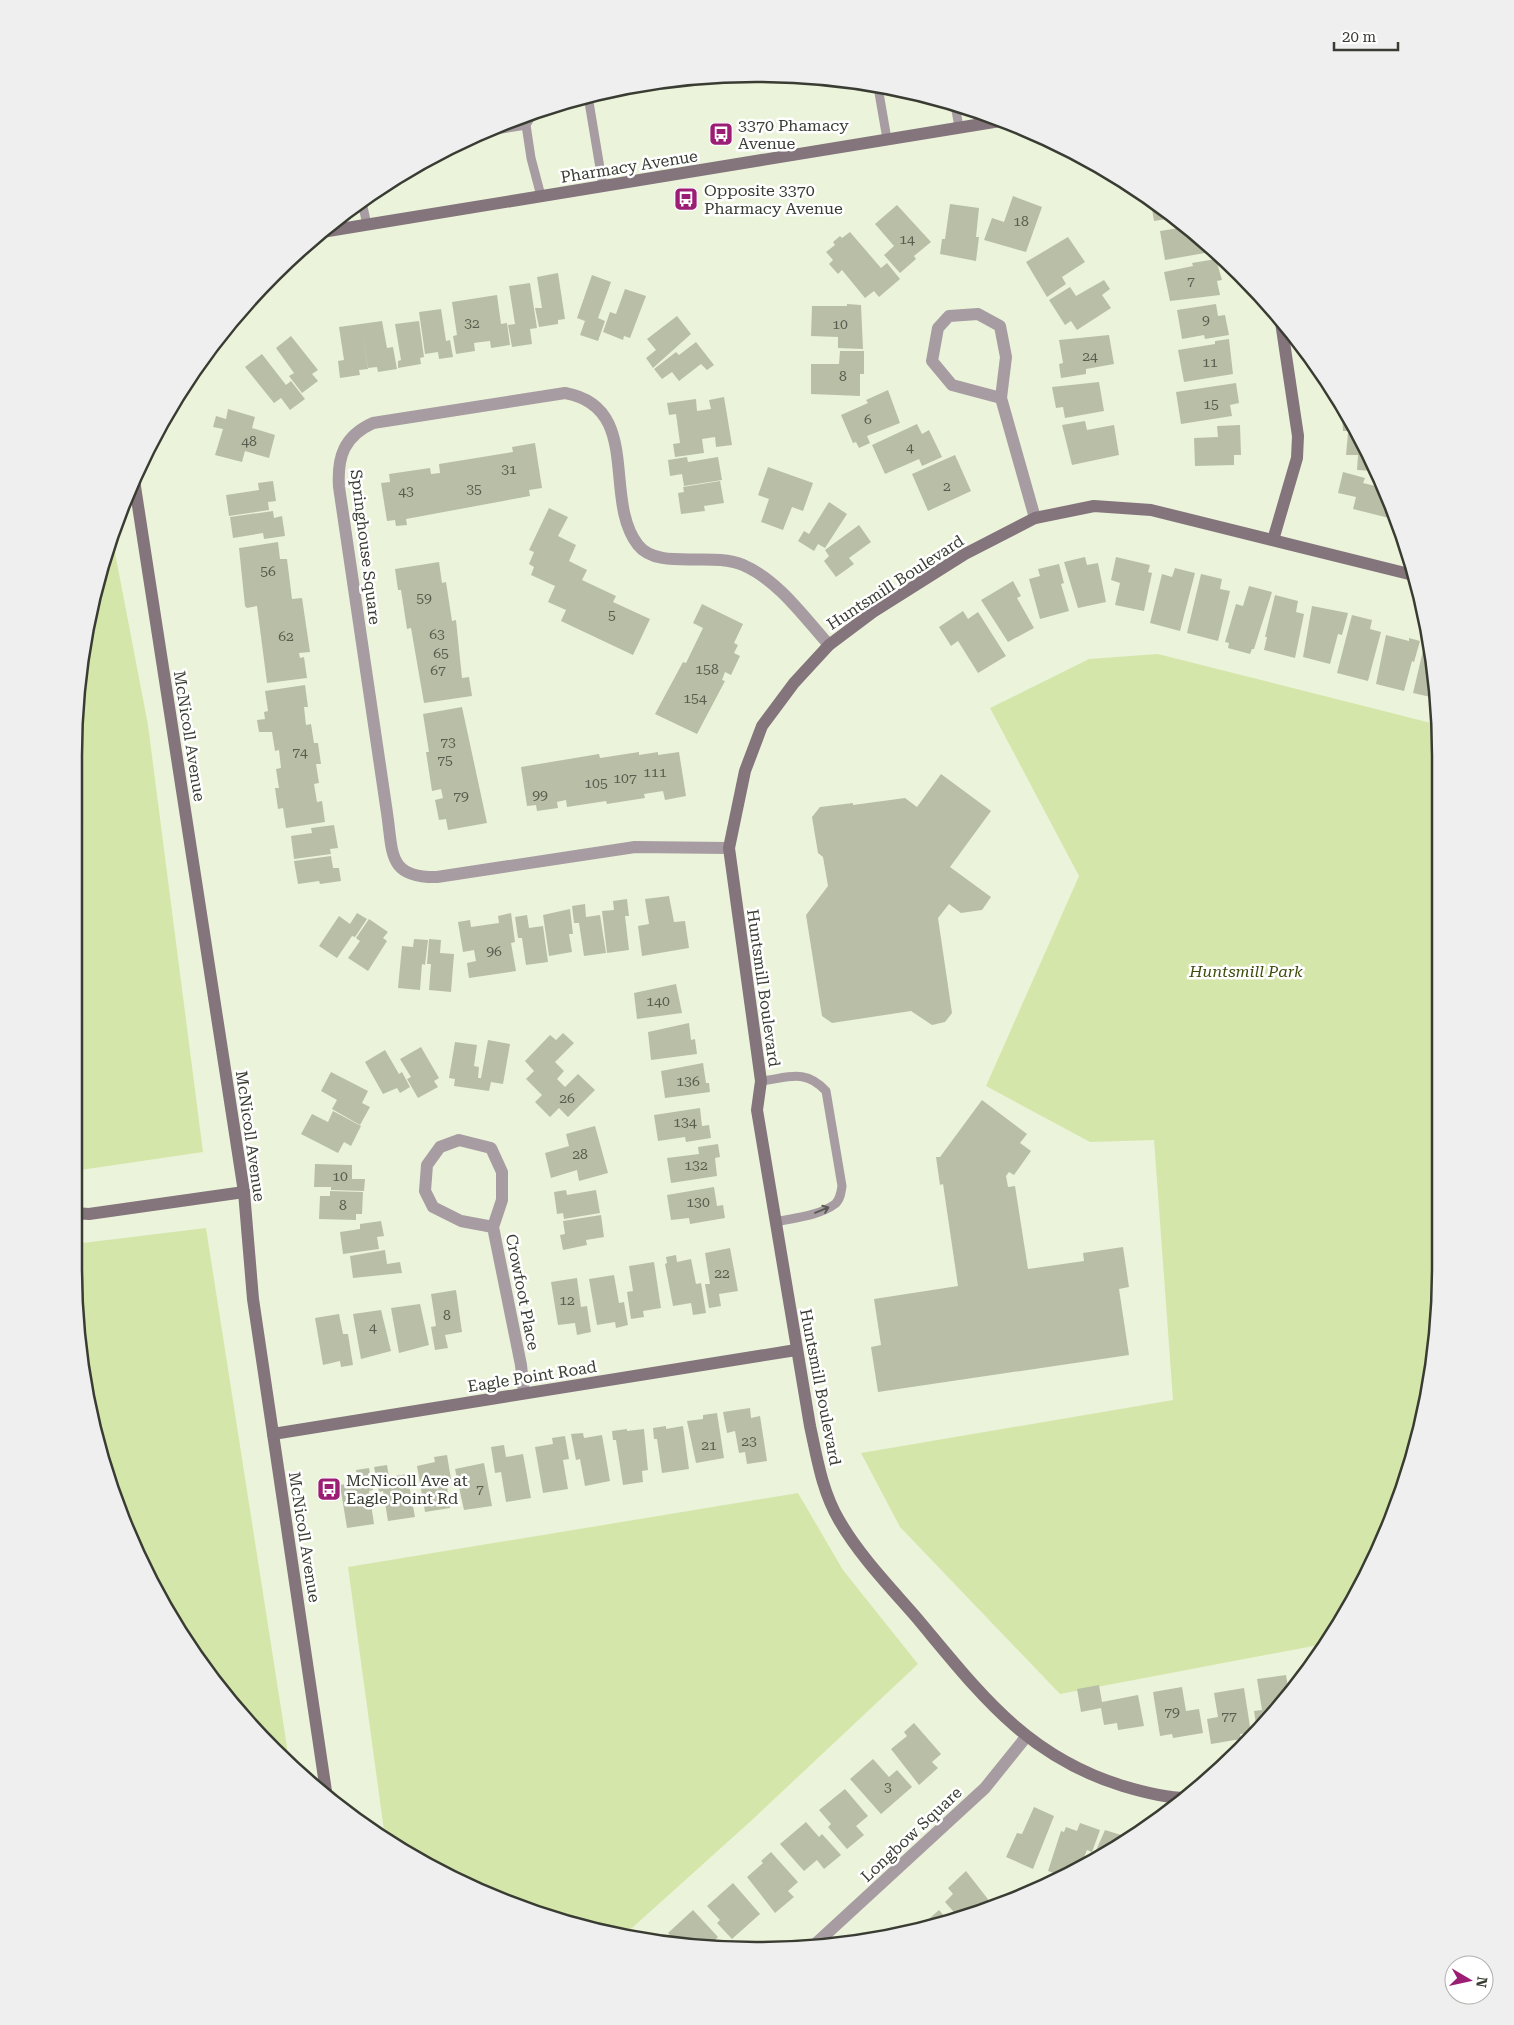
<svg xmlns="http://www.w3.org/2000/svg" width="1514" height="2025" font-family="'Roboto Serif',serif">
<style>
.green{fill:#d5e6ab}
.building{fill:#b8bfa6}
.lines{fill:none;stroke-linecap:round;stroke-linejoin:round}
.lane{stroke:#a79ca2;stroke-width:9}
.street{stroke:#a79ca2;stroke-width:12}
.secondary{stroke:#84747c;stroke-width:12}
.oneway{stroke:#5a5954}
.labels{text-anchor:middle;stroke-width:5;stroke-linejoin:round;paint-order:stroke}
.number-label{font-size:14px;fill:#595d4f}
.poi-label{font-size:16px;fill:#393c32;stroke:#fff;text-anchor:start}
.street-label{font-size:16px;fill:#393c32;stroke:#fff}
.park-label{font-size:16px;font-style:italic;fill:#3f4c0c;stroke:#fff}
.rim{fill:none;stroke:#393c32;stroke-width:2.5}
</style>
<rect width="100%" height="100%" fill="#ebf4da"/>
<g class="green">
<path d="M112,537L148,725L203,1152L74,1171L75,713L97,580Z"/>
<path d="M1158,654L1435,724L1439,1313L1404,1487L1349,1609L1324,1644L1060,1694L900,1527L861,1453L1173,1400L1154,1140L1090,1142L986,1086L1079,876L990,708L1089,659Z"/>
<path d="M206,1228L290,1766L274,1751L165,1610L97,1445L74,1268V1244Z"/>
<path d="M798,1493L843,1570L918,1664L752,1820L622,1937L455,1881L385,1838L348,1567Z"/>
</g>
<g class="building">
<path d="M1013,196L1042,207L1026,252L984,240L992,218L1004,222Z"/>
<path d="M1151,203L1173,218L1154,221Z"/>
<path d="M950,204L979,208L976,237H979L976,261L940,254L942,239H945Z"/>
<path d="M897,205L931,242L914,256L916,259L900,273L884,255L894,246L875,224Z"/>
<path d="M1185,227L1205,242H1203L1205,253L1165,260L1160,231Z"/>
<path d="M850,232L881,268L887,263L900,279L879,297L874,291L865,298L842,270L838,274L829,264L833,260L826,252L835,245L833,242L840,236L842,238Z"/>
<path d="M1068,237L1085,262L1062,277L1066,284L1047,297L1026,262Z"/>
<path d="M1216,259L1222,280L1217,281L1220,295L1170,301L1164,272L1193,266L1192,263Z"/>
<path d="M558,273L565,319L558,320V324L539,327L535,308H542L537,277Z"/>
<path d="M592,275L611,282L598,318L605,321L598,341L580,335L585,321L577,318Z"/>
<path d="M1104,280L1110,289L1102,295L1111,308L1077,330L1071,321L1065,325L1049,300L1070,287L1076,296Z"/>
<path d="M530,283L537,328L530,329L532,344L512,347L508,325L515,324L509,286Z"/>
<path d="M625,289L646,296L630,338L624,336L623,340L603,332L610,312L616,314Z"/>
<path d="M497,295L501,324L507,323L510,345L491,348L490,341L481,342L474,343L475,351L456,354L453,336L457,335L452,302Z"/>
<path d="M847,304L861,305L863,349L838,348V337L811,336L812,306H847Z"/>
<path d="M1216,304L1218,316L1225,315L1229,335L1205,339L1204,335L1182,339L1177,310Z"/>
<path d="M441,309L446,341L450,340L453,357L439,359L438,352L425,354L419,312Z"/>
<path d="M677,316L691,334L653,368L646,358L656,350L647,339Z"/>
<path d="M382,321L387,348L393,347L397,369L378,372L377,367L368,368L362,332L368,369L359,370L360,375L340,378L338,361L344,360L339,327Z"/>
<path d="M419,321L424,357L420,358L421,364L398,368V361L401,360L395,324Z"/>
<path d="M1109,335L1114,364L1086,369V374L1061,378L1059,364L1063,363L1059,340Z"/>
<path d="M291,336L318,370L312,374L318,381L302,393L289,376L294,373L276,348Z"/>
<path d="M1229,339L1233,374L1184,382L1178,350L1215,344V341Z"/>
<path d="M696,342L714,365L707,370L701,364L679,381L672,372L662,379L654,369L676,352L679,355Z"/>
<path d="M840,351H864V374H860V396L811,394V364H839Z"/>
<path d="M262,354L286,385L291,381L305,399L290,410L281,398L274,403L245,367Z"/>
<path d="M1099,382L1104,411L1065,418L1063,407L1056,408L1052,387Z"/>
<path d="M1236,383L1239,403L1230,405L1232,416L1181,424L1176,392Z"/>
<path d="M888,390L900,423L867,436L870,443L859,448L856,442L853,443L841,415L868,403L866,400Z"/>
<path d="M724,397L732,445L716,447L715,437L702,439L704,453L675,457L673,444L680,443L676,414L669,415L667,403L696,399L697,411L711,409L709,400Z"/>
<path d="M228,409L255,417L252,428L275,435L269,458L245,451L242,462L215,455L223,429L213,427L216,416L226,419Z"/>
<path d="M1342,416L1351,431H1343Z"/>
<path d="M1085,421L1087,430L1114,425L1119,455L1072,465L1062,425Z"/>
<path d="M917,424L922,434L929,430L942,457L922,466L919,459L885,474L872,445Z"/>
<path d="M1240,425L1241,455H1234V465L1195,466L1194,438L1218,437L1217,426Z"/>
<path d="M1348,433L1353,434L1374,471L1357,470L1358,455H1346Z"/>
<path d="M535,443L542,488L529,490L530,496L406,519L407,525L396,526L395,520L387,521L381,483L390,482L389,474L430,468L431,474L440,473L439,464L513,452L512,447Z"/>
<path d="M955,455L971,491L928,511L912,474Z"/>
<path d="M687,457L688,462L718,457L722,480L684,486L682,474L670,476L668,460Z"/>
<path d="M768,467L813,483L803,511L792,507L783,530L761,522L769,499L758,495Z"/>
<path d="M1343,472L1365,478L1363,483L1384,488L1388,495L1393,519L1353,509L1356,497L1338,493Z"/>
<path d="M273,481L276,501L268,502L269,510L229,516L226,495L259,490L258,483Z"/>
<path d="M720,481L724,503L704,506L705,511L681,514L678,493L684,492L683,487Z"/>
<path d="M829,502L847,514L825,548L818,544L814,551L798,541L804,531L809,534Z"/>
<path d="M549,508L568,517L558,536L576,545L569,561L587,570L582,580L616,596L613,602L650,619L633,655L561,621L566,610L548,602L555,586L531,575L534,567L529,564L534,552L529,550Z"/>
<path d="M273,511L274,518L282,516L285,536L264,539L263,533L233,538L230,517Z"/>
<path d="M859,525L871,542L849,558L854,564L836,577L824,561L829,556L825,550Z"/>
<path d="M278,542L280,559H287L292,599L302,598L310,652L299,653L300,658L304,657L307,678L267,683L257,606L247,608L245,606L239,548Z"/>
<path d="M1085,557L1087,565L1098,563L1106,602L1078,608L1064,562Z"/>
<path d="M1116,557L1150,565L1148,572L1152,573L1144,611L1115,605L1120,583L1111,580Z"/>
<path d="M439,562L442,583L446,582L452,621L456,620L462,678L469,677L472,696L424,703L411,628L407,629L401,590H398L395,569Z"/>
<path d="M1059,564L1064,583L1061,584L1069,611L1040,619L1029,579L1040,576L1038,569Z"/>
<path d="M1175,568L1195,573L1180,631L1150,623L1162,574L1172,577Z"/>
<path d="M1201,574L1222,579L1220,589L1230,591L1218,641L1187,633Z"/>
<path d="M1013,581L1021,596L1017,598L1034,628L1008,642L981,600Z"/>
<path d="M1249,586L1272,592L1254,649H1252L1250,654L1228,648L1229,643L1225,642L1236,604L1243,606Z"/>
<path d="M1275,595L1298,601L1296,612L1304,614L1295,658L1264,650L1267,637H1265Z"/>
<path d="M702,604L743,624L734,643L738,645L734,653L740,656L731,675L725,672L722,680L725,681L697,734L655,714L683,662L686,663L703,628L693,623Z"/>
<path d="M1312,606L1348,613L1342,635L1338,634L1330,664L1303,657Z"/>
<path d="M963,611L968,619L978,612L1006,656L978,673L958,641L951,646L939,627Z"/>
<path d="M1352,615L1372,620L1370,629L1381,632L1368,681L1337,673Z"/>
<path d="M1386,635L1409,641V638L1420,641L1414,662L1412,661L1404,691L1376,684Z"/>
<path d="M1426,638L1434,668L1435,698L1413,693Z"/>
<path d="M305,685L308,707H304L306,725L311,724L314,743H318L321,764H316L319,783L314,784L317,802L322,801L325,822L286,828L283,808L278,809L275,788H279L276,769L281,768L279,750L275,751L272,732H259L257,720L265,719L264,712L268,711L265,691Z"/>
<path d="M462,707L487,823L448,830L446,819L439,820L435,800L443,798L441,789L432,791L426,752H429L423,714Z"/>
<path d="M639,752V755L658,752V755L679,752L686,796L665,800L663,791L644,794L645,798L607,804L606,801L567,807L566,800L557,802L558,808L537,811L536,805L527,806L521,767L599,754L600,758Z"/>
<path d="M941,774L991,811L950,867L991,897L982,910L961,913L949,904L938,918L952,1013L945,1022L932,1025L911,1011L832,1023L822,1016L806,915L828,886L823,857L818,853L812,817L820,807L853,803V805L905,798L917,807Z"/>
<path d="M334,825L338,848L330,849L331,854L294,859L291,836L312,833L311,828Z"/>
<path d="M331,856L333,868H339L341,881L320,884L319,881L298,884L294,861Z"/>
<path d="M669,896L674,922L685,921L689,948L642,956L638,926L649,924L645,899Z"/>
<path d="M627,899L629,916H625L629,950L607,953L602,911L614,910L613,901Z"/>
<path d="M585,904L586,917L600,915L606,953L584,956L579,923H574L572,906Z"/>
<path d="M570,909L573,934H569L572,952L549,956L543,915Z"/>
<path d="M357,913L367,919L355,937L352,936L337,958L319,946L339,916L350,924Z"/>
<path d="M511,913L515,942L511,943L516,971L469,978L467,963L476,961L474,950L463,952L458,922L470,920L471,927L499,923L498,916Z"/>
<path d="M527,915L529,928L543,926L548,962L526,965L522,938H518L515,917Z"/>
<path d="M369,919L388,932L383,938L387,941L368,971L348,958L360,941L356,938Z"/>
<path d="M414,939L428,940L425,965L422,964L420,990L398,988L402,946L413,947Z"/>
<path d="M429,939L441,940L440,953L454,954L451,992L429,990L431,964H427Z"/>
<path d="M676,984L682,1013L637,1019L634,993Z"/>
<path d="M689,1023L691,1040L695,1039L697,1054L651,1060L648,1032Z"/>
<path d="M563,1033L574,1043L555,1062L564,1071L557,1079L565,1087L578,1074L595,1090L568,1117L559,1108L550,1117L535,1102L542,1095L526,1079L534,1071L525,1061L550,1035L556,1040Z"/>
<path d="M488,1040L510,1044L503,1084L491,1082L489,1091L454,1086L455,1079L449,1078L455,1042L477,1045L474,1066L479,1067L478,1078H481Z"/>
<path d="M421,1047L439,1078L434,1081L438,1087L418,1098L407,1079L411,1077L400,1059Z"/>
<path d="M385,1050L399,1074L402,1072L410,1087L400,1093L397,1088L383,1094L365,1062Z"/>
<path d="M703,1063L706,1083H709L710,1092L665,1098L661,1071Z"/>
<path d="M331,1072L368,1091L362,1103L370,1107L360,1125L332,1109L337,1100L321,1091Z"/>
<path d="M982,1100L1027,1134L1020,1143L1031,1151L1014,1175L1009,1172L1006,1176L1008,1187L1015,1186L1028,1269L1084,1261L1083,1253L1123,1247L1129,1287L1119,1289L1129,1355L878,1392L871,1347L881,1345L874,1299L958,1286L943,1184L940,1185L936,1157H940Z"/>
<path d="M700,1108L702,1126L709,1125L711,1138L686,1142L685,1137L658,1141L654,1115Z"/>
<path d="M333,1111L361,1126L351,1146L344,1142L338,1153L301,1134L312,1114L328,1122Z"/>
<path d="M595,1126L608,1173L579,1181L577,1170L551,1178L545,1153L569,1146L566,1134Z"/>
<path d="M718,1144L720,1157L715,1158L717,1176L671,1183L667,1158L699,1154L698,1147Z"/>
<path d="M315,1164L352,1165V1179H365L364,1191L331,1190V1187H314Z"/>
<path d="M714,1187L717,1206L723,1205L725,1218L690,1224L689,1218L671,1220L667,1195Z"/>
<path d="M566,1190L567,1195L596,1190L600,1213L564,1219L563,1213L557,1214L554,1192Z"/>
<path d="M330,1191L363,1192L362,1214H356V1220L319,1219L320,1196H330Z"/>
<path d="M601,1215L604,1237L586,1240L587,1245L563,1250L560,1235L565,1234L563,1221Z"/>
<path d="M381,1221L384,1236L377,1237L379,1249L343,1254L340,1232L360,1229V1224Z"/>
<path d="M730,1248L738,1291L719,1294L721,1306L709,1308L705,1284H710L705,1253Z"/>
<path d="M385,1250L387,1264L400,1262L402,1273L353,1278L350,1256Z"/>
<path d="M676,1255L677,1262L691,1259L696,1284L701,1283L706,1313L693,1315L691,1303L673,1306L665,1264L667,1263L666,1257Z"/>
<path d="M654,1262L661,1308L643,1311L644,1317L631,1319L627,1292L633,1291L629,1266Z"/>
<path d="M614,1275L619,1303L624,1302L628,1325L616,1328L615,1322L597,1325L589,1279Z"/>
<path d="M577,1278L581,1307L587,1306L591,1332L577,1335L575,1323L558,1325L551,1282Z"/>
<path d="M456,1290L462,1332L445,1335L448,1348L435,1350L431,1327L436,1326L431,1294Z"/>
<path d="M420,1304L429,1345L399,1353L391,1308Z"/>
<path d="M381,1310L391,1351L361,1359L353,1314Z"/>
<path d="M339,1314L343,1334H348L353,1365L341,1367L340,1361L323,1365L315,1318Z"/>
<path d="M750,1408L751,1418L760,1416L767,1461L747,1464L745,1452L739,1453L735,1431L727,1433L723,1412Z"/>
<path d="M717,1413L724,1458L696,1463L687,1421L703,1419V1415Z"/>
<path d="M666,1426V1429L683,1426L689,1469L662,1473L657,1439H654L653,1428Z"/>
<path d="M627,1429V1431L644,1429L648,1470L642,1471L643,1482L623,1485L616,1440H613L612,1431Z"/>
<path d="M583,1433L584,1438L602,1435L610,1481L585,1486L580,1459L576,1460L571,1434Z"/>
<path d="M565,1436L569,1459L563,1460L568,1489L543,1493L535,1447L553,1444L552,1438Z"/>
<path d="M504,1445L506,1457L523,1454L531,1498L506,1502L501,1472L495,1473L491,1447Z"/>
<path d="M447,1455L451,1479H446L450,1508L425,1512L417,1466L435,1462L434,1457Z"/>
<path d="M484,1463L492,1506L464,1510L455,1469Z"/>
<path d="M387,1465L389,1477L407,1474L415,1517L388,1521L383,1491L379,1492L374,1467Z"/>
<path d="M369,1468L373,1490L369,1491L374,1524L347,1528L340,1485L358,1482L356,1470Z"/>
<path d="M1286,1675L1289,1693L1271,1719L1257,1731L1254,1711L1262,1710L1257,1679Z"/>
<path d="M1099,1685L1102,1702L1138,1695L1144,1726L1118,1730L1117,1723L1104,1725L1101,1708L1081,1712L1077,1689Z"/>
<path d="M1182,1687L1186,1711L1199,1709L1203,1733L1173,1738L1172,1734L1160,1736L1153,1692Z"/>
<path d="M1244,1688L1251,1733L1240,1734L1241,1739L1211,1744L1207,1719L1218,1717L1214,1693Z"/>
<path d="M914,1723L941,1754L932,1762L938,1768L919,1785L891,1749L907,1736L904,1732Z"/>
<path d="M873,1759L889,1777L897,1770L912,1787L881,1814L850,1779Z"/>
<path d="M845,1789L868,1816L856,1826L864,1835L847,1849L828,1827L831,1824L819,1810Z"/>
<path d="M1034,1807L1054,1816L1033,1869L1006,1857L1017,1833L1022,1834Z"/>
<path d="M806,1822L819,1837L822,1834L841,1855L824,1869L817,1860L804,1871L780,1844Z"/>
<path d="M1080,1823L1100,1830L1092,1852L1087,1850L1082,1862L1060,1875L1048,1871L1061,1831L1064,1832L1066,1827L1077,1831Z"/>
<path d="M1105,1830L1121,1835V1840L1094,1855Z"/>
<path d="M771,1852L798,1882L788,1891L794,1897L775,1913L747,1877L763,1863L761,1861Z"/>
<path d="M966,1871L994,1907L960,1919L945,1902L953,1894L948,1888Z"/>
<path d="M733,1883L760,1914L732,1939L717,1923L720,1920L707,1906Z"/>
<path d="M693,1910L718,1937L711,1944L675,1941L668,1933Z"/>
<path d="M939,1910L950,1923L926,1929L922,1925Z"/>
</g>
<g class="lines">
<g class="lane">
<path d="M878,87L887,139"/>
<path d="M588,96L603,186"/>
<path d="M955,105L959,127"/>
<path d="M532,115L526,125L531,158L541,196"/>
<path d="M489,131L526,125"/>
<path d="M362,202L367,225"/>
<path d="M761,1081C788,1078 805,1068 826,1091L842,1186C841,1193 840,1200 835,1204C819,1216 793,1218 775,1222"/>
</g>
<g class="street">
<path d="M1001,398L952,385L932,361L938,328L949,316L978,314L1000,326L1006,357L1001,398L1035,518"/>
<path d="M729,848L635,847L437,877C387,878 393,852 387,813L339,487C337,457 344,436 373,423L565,393C643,407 602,499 638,545C658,571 712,551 743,565C778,580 804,617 829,645"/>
<path d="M493,1227L461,1221L433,1207L425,1191L427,1165L440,1147L459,1140L491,1148L502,1172V1200L493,1227L521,1365L524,1393"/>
<path d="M811,1948L985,1788L1026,1737"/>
</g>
<g class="secondary">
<path d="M322,232L1000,121"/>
<path d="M134,480L244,1192L253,1299L327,1798"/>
<path d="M1273,540L1297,458L1298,436L1281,322"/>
<path d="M74,1213L89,1214L244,1192"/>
<path d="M273,1434L796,1350"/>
<path d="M1186,1798C1165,1798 1143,1792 1123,1786C1025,1756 979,1692 916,1617C889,1586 859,1555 839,1520C822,1491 817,1458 810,1426L757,1110L761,1081L729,848L745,771L762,726L794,683L829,645L873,612L965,554L1035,518L1094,506L1151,510L1409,574"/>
</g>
</g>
<defs><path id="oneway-shaft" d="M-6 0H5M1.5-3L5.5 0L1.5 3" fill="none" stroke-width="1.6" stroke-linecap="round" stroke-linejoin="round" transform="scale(1.25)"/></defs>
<use class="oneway" href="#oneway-shaft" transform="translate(822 1210) rotate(-22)"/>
<defs>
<g id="bus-square" transform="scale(1.25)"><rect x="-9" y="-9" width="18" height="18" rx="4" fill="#9b1e74" stroke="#fff"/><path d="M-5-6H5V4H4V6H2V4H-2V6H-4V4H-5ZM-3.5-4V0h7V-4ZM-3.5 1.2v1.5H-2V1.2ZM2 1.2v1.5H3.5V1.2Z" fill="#fff"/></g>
</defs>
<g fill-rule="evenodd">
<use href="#bus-square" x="721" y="134"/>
<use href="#bus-square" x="686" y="199"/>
<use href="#bus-square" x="329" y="1489"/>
</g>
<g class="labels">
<g class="number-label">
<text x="1021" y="226">18</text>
<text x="907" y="244">14</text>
<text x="1191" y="286">7</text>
<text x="1206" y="325">9</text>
<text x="472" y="328">32</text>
<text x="840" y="329">10</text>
<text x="1090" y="361">24</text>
<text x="1210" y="367">11</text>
<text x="843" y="381">8</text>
<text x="1211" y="409">15</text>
<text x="868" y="424">6</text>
<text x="249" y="446">48</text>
<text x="910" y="452">4</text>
<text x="509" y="474">31</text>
<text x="947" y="491">2</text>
<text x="474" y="494">35</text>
<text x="406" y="496">43</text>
<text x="268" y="576">56</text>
<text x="424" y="603">59</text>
<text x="612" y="620">5</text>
<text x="437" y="639">63</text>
<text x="286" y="641">62</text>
<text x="441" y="658">65</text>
<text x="707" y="674">158</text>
<text x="438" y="675">67</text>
<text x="695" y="703">154</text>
<text x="448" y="747">73</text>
<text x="300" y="757">74</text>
<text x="445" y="765">75</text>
<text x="655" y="777">111</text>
<text x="625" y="783">107</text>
<text x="596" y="788">105</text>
<text x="540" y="800">99</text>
<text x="461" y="801">79</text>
<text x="494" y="956">96</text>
<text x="658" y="1006">140</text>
<text x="688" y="1086">136</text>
<text x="567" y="1103">26</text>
<text x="685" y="1127">134</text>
<text x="580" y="1159">28</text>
<text x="696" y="1170">132</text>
<text x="340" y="1181">10</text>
<text x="698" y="1207">130</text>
<text x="343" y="1210">8</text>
<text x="722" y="1278">22</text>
<text x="567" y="1305">12</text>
<text x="447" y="1320">8</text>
<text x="373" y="1332">4</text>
<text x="749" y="1446">23</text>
<text x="709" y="1450">21</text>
<text x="480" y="1494">7</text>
<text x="1172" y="1717">79</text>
<text x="1229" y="1721">77</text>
<text x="888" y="1792">3</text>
</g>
<g class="poi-label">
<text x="738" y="131">3370 Phamacy<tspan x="738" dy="18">Avenue</tspan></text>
<text x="704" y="196">Opposite 3370<tspan x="704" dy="18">Pharmacy Avenue</tspan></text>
<text x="346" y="1486">McNicoll Ave at<tspan x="346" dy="18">Eagle Point Rd</tspan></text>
</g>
<g class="street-label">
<text transform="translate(629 166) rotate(-9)" y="6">Pharmacy Avenue</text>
<text transform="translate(366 547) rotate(83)" y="6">Springhouse Square</text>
<text transform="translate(895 582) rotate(-33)" y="6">Huntsmill Boulevard</text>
<text transform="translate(190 736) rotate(81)" y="6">McNicoll Avenue</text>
<text transform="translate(764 988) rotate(82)" y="6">Huntsmill Boulevard</text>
<text transform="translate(251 1136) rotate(82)" y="6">McNicoll Avenue</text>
<text transform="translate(523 1292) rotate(79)" y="6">Crowfoot Place</text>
<text transform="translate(532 1376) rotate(-9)" y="6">Eagle Point Road</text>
<text transform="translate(821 1387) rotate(79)" y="6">Huntsmill Boulevard</text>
<text transform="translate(305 1537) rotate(81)" y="6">McNicoll Avenue</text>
<text transform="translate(911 1834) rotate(-43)" y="6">Longbow Square</text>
</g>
<g class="park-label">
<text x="1246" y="977">Huntsmill Park</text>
</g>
</g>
<path d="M0 0H1514V2025H0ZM756 82H758A674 674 0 0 1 1432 756V1268A674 674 0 0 1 758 1942H756A674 674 0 0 1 82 1268V756A674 674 0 0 1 756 82Z" fill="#efefef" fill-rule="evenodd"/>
<path class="rim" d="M756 82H758A674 674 0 0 1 1432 756V1268A674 674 0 0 1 758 1942H756A674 674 0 0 1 82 1268V756A674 674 0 0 1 756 82Z"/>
<g transform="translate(1469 1980) rotate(99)"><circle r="24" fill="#ffffff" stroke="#b0b1ad"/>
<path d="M0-4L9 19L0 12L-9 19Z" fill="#9b1e74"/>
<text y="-8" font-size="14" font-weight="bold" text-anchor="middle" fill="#393c32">N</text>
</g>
<path d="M1334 42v8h64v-8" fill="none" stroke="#393c32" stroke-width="2.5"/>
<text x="1342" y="42" font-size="15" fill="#393c32" stroke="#ffffff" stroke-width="4" paint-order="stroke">20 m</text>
</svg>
